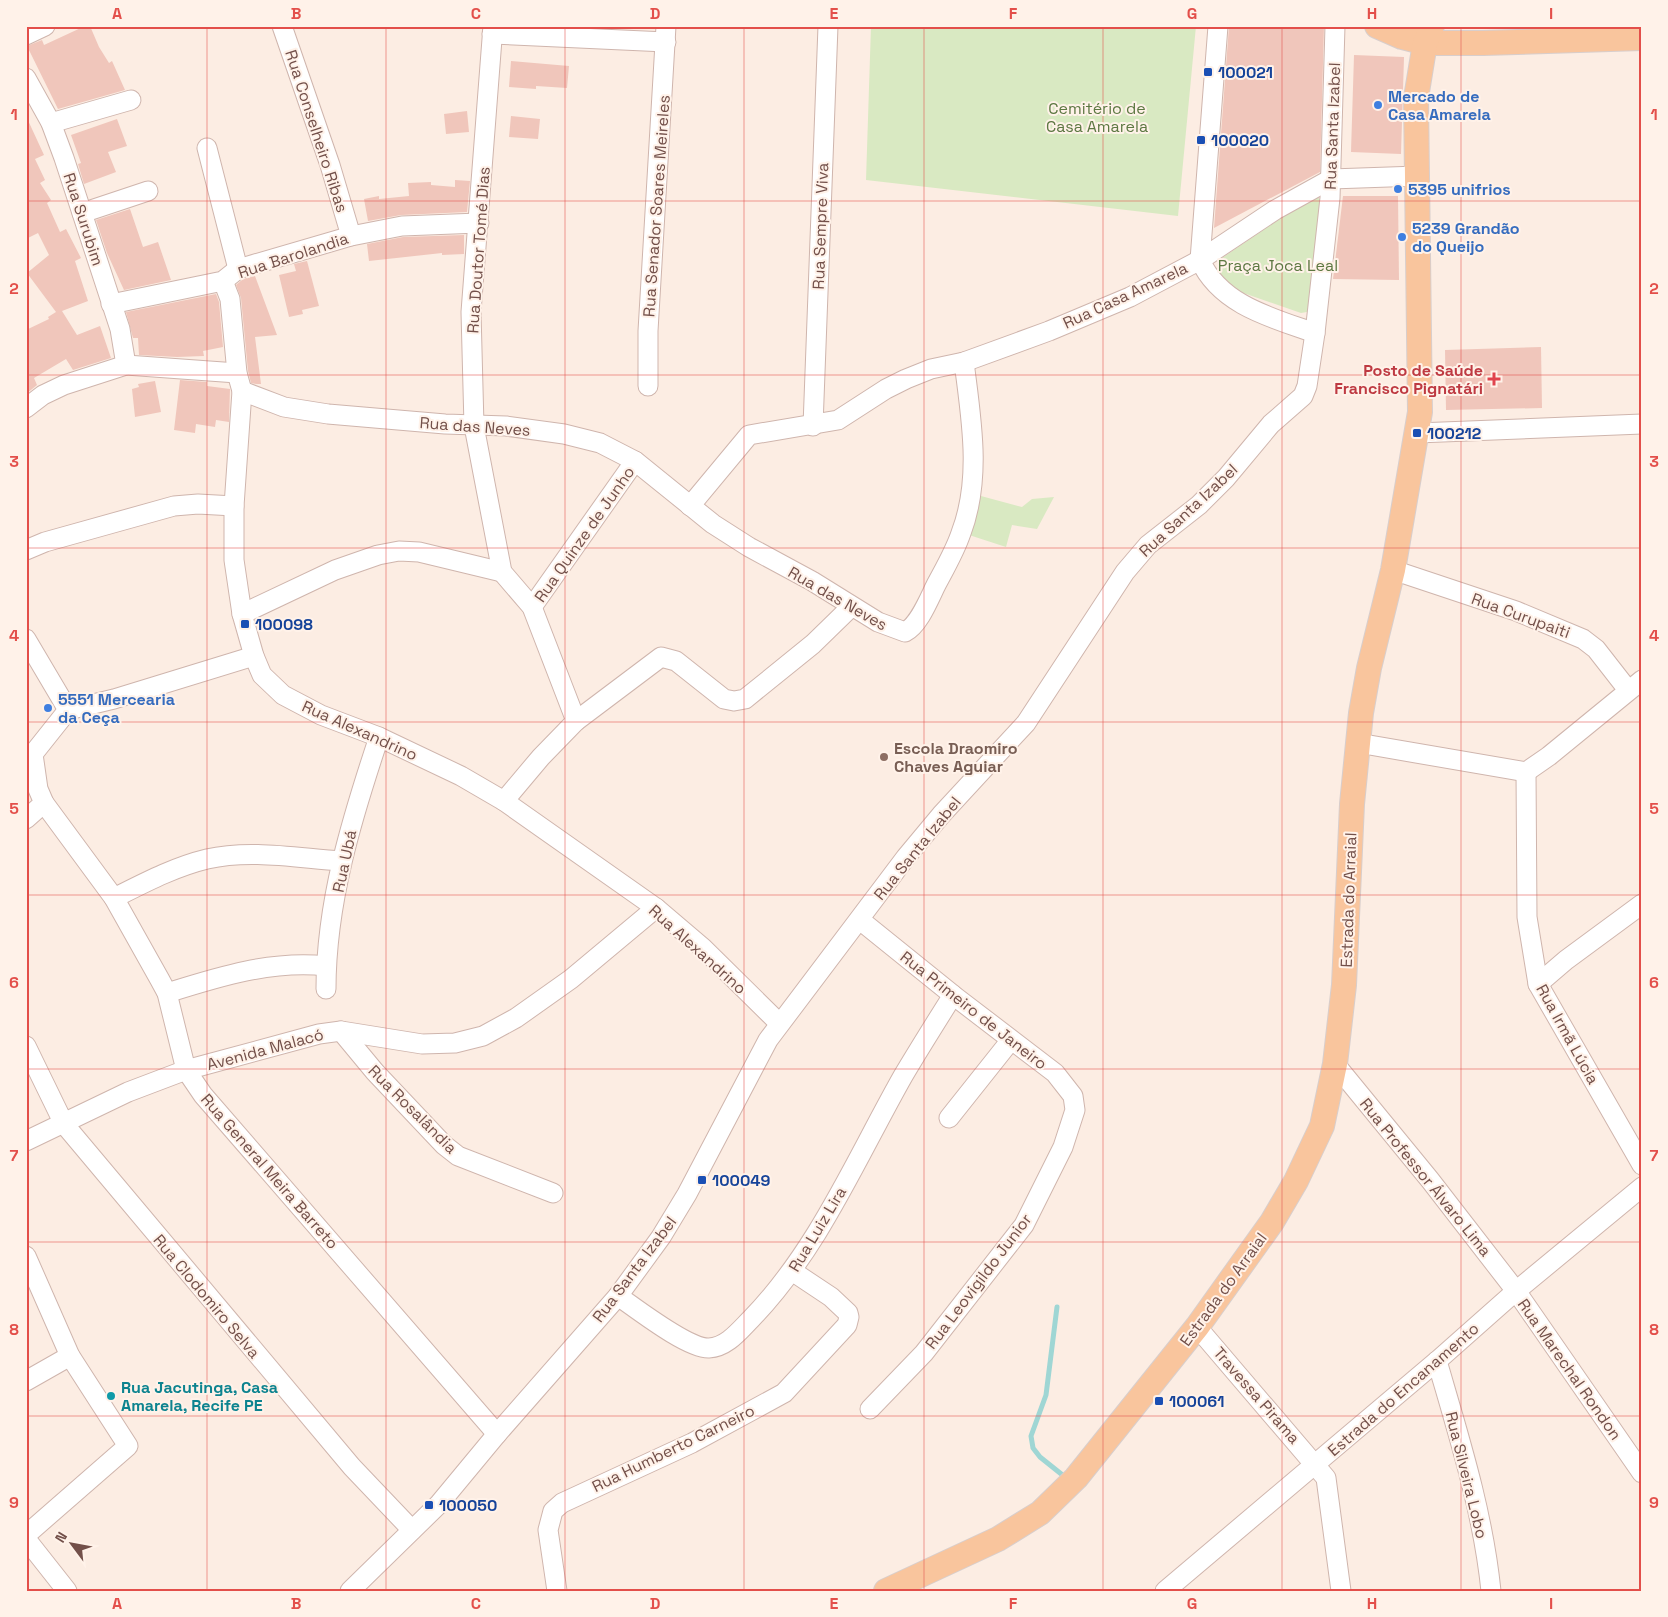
<svg xmlns="http://www.w3.org/2000/svg" width="1668" height="1617" font-family="'Space Grotesk',sans-serif">
<style>
.green{fill:#d9e9c2}
.lines{fill:none;stroke-linecap:round;stroke-linejoin:round}
.stream{stroke:#9fd6d4;stroke-width:5}
.building{fill:#f0c6bb}
.minor-casing{stroke:#cfb5ad;stroke-width:21}
.major-casing{stroke:#d8cecc;stroke-width:26}
.minor{stroke:#fff;stroke-width:19}
.major{stroke:#f9c59d;stroke-width:24}
.grid{fill:none;stroke:#e34f4a;stroke-width:1;stroke-opacity:0.55}
.transit-dot{fill:#1a4fb4;stroke:#fff2e9;stroke-width:2}
.shop-dot{fill:#3f7fe0;stroke:#fff2e9;stroke-width:2}
.health-dot{fill:#e0444e;stroke:#fff2e9;stroke-width:2}
.education-dot{fill:#8d6e63;stroke:#fff2e9;stroke-width:2}
.culture-dot{fill:#0f9aa8;stroke:#fff2e9;stroke-width:2}
.labels{text-anchor:middle;stroke-width:4;stroke-linejoin:round;paint-order:stroke}
.transit-label{font-size:16px;font-weight:bold;fill:#164399;stroke:#fff2e9;text-anchor:start}
.shop-label{font-size:16px;font-weight:bold;fill:#366cbe;stroke:#fff2e9;text-anchor:start}
.park-label{font-size:16px;fill:#5d7842;stroke:#fff2e9}
.street-label{font-size:16px;fill:#73504a;stroke:#fff2e9}
.health-label{font-size:16px;font-weight:bold;fill:#be3a42;stroke:#fff2e9;text-anchor:end}
.education-label{font-size:16px;font-weight:bold;fill:#785e54;stroke:#fff2e9;text-anchor:start}
.culture-label{font-size:16px;font-weight:bold;fill:#0d838f;stroke:#fff2e9;text-anchor:start}
.neatline{fill:none;stroke:#e34f4a;stroke-width:2}
.grid-label{font-size:16px;text-anchor:middle;font-weight:bold;fill:#e34f4a}
</style>
<rect width="100%" height="100%" fill="#fcede3"/>
<g class="green">
<path d="M871,26H1196L1178,216L866,180Z"/>
<path d="M1312,197H1318L1322,202L1310,308L1307,312L1301,313L1229,288L1218,274L1222,258Z"/>
<path d="M981,496L1022,507L1032,499L1054,497L1037,529L1012,525L1006,547L966,534Z"/>
</g>
<g class="lines">
<path class="stream" d="M1057,1307L1046,1395L1031,1436L1033,1448L1040,1457L1065,1477"/>
</g>
<g class="building">
<path d="M85,26H90L99,47L109,63L112,61L125,90L58,109L27,46L42,40L44,45Z"/>
<path d="M1229,26H1324L1320,172L1214,228Z"/>
<path d="M1354,55L1404,57L1401,154L1351,152Z"/>
<path d="M511,61L569,66L567,88L536,86V89L509,87Z"/>
<path d="M467,111L469,132L446,134L444,114Z"/>
<path d="M26,116L44,155L35,159L45,180L40,183L51,200L47,203L60,232L66,229L81,258L75,261L88,301L62,311L77,335L100,326L111,358L73,370L66,359L34,378L37,385L26,394V330L49,319L48,317L56,312L27,273L49,255L38,233L26,239Z"/>
<path d="M511,116L540,119L538,139L509,137Z"/>
<path d="M117,119L127,146L108,152L116,172L84,184L78,164L81,163L71,135Z"/>
<path d="M455,180L470,181L467,212L401,215L368,221L364,199L379,196V199L409,196L408,183L431,182V185L455,187Z"/>
<path d="M1343,196H1398L1399,280L1333,279Z"/>
<path d="M130,209L143,247L158,242L171,280L124,290L107,253L96,220Z"/>
<path d="M464,235V254L442,255V253L369,261L367,244L403,237Z"/>
<path d="M307,261L319,306L302,310L303,314L289,317L279,275L296,271L294,264Z"/>
<path d="M255,276L277,335L255,337L261,384H256L251,383L248,371L241,298L236,285L243,279Z"/>
<path d="M216,294L219,302L223,347L203,351L204,356L177,357L139,355L138,338H133L126,312Z"/>
<path d="M1541,347L1542,408L1446,410L1445,350Z"/>
<path d="M180,380L207,382V386L230,389L229,422L216,420L215,427L196,424L195,433L174,430Z"/>
<path d="M155,381L161,412L135,417L132,389L139,387L138,384Z"/>
</g>
<g class="lines">
<g class="minor-casing">
<g id="minor">
<path d="M282,26L330,165L351,236"/>
<path d="M493,26L471,312L474,426L502,572L532,607L576,721"/>
<path d="M1218,26L1200,260C1220,305 1272,318 1315,333"/>
<path d="M492,34L666,42"/>
<path d="M26,35L45,26"/>
<path d="M26,78L51,123L64,158L120,329L126,365"/>
<path d="M51,123L131,100"/>
<path d="M207,148L238,269"/>
<path d="M82,213L148,191"/>
<path d="M223,281L230,299L237,373L242,391L234,506V560L242,614L254,656L262,675L283,695L321,715L379,737L461,776L504,801L656,908L703,948L779,1023"/>
<path d="M111,304L223,281L238,269L351,236L402,226L479,223"/>
<path d="M648,386V331L666,26"/>
<path d="M242,391L284,407L328,414L445,424L506,426L564,434L600,443L635,461L713,524L749,547L812,581L878,622L905,632C919,625 929,599 936,585C945,568 955,551 961,533C982,478 971,418 964,362"/>
<path d="M26,408L43,395L64,385L126,365L237,373"/>
<path d="M813,426L828,26"/>
<path d="M1417,433L1642,424"/>
<path d="M690,506L749,435L838,420L886,389L906,379L931,369L964,362L1049,331L1130,297L1200,260L1275,210L1331,179L1418,176"/>
<path d="M26,550L45,542L174,506L198,504L234,506"/>
<path d="M1393,570L1516,611L1583,639L1596,649L1628,690"/>
<path d="M532,607L635,461"/>
<path d="M242,614L335,570L378,555L399,551L419,552L502,572"/>
<path d="M26,639L68,710"/>
<path d="M1358,743L1526,772L1549,756L1642,680"/>
<path d="M1526,772L1527,917L1538,984L1642,1165"/>
<path d="M504,801L541,757L576,721L661,657L676,661L724,699L734,701L745,699L813,644L851,607"/>
<path d="M44,803L114,898L160,980L167,993L186,1070L203,1095L497,1434"/>
<path d="M26,819L44,803L38,789L33,754L68,710L114,699L254,656"/>
<path d="M114,898C144,883 174,867 207,859C250,849 297,858 341,861"/>
<path d="M860,920L953,995L1055,1073L1073,1096L1075,1110L1063,1147L1024,1225L924,1353L870,1409"/>
<path d="M1538,984L1566,960L1642,904"/>
<path d="M326,989C326,902 352,818 379,737"/>
<path d="M167,993C218,977 271,960 326,966"/>
<path d="M341,1031L375,1072L444,1145L458,1156L553,1193"/>
<path d="M26,1046L64,1124L352,1467L412,1530"/>
<path d="M1335,1064L1430,1180L1516,1291L1642,1473"/>
<path d="M949,1118L1011,1040"/>
<path d="M26,1141L128,1092L186,1070L319,1034L341,1031L422,1044L455,1043L483,1036L516,1018L571,979L656,908"/>
<path d="M26,1256L70,1356L128,1446L26,1535"/>
<path d="M618,1296C637,1309 688,1349 709,1348C727,1347 739,1331 751,1319C818,1250 856,1159 903,1076C919,1049 936,1022 953,995"/>
<path d="M1197,1327L1326,1478L1341,1591"/>
<path d="M1437,1361C1459,1437 1483,1512 1491,1591"/>
<path d="M26,1381L70,1356"/>
<path d="M26,1539L67,1591"/>
<path d="M350,1591L439,1504L497,1434L618,1296L661,1237L687,1194L768,1040L906,857L941,815L1026,723L1125,572L1148,545L1199,505L1226,478L1271,424L1303,396L1307,386L1315,333L1330,198L1335,26"/>
<path d="M557,1591L548,1530L553,1511L562,1503L692,1443L784,1393L847,1325L849,1317L848,1313L831,1297L792,1271"/>
<path d="M1165,1591L1437,1361L1516,1291L1642,1187"/>
</g>
</g>
<g class="major-casing">
<g id="major">
<path d="M1377,26L1402,37L1425,43H1483L1642,38"/>
<path d="M886,1591L998,1539L1040,1513L1076,1478L1197,1327L1272,1222L1296,1181L1322,1126L1335,1064L1344,985L1352,804L1361,713L1369,668L1393,570L1420,412L1416,98L1425,43L1432,26"/>
</g>
</g>
<use href="#minor" class="minor"/>
<use href="#major" class="major"/>
</g>
<path class="grid" d="M207,26V1591M386,26V1591M565,26V1591M744,26V1591M924,26V1591M1103,26V1591M1282,26V1591M1461,26V1591M26,201H1642M26,375H1642M26,548H1642M26,722H1642M26,895H1642M26,1069H1642M26,1242H1642M26,1416H1642"/>
<g class="transit-dot">
<rect x="1203" y="67" width="10" height="10" rx="2.5"/>
<rect x="1196" y="135" width="10" height="10" rx="2.5"/>
<rect x="1412" y="428" width="10" height="10" rx="2.5"/>
<rect x="240" y="619" width="10" height="10" rx="2.5"/>
<rect x="697" y="1175" width="10" height="10" rx="2.5"/>
<rect x="1154" y="1396" width="10" height="10" rx="2.5"/>
<rect x="424" y="1500" width="10" height="10" rx="2.5"/>
</g>
<g class="shop-dot">
<circle cx="1378" cy="105" r="5"/>
<circle cx="1398" cy="189" r="5"/>
<circle cx="1402" cy="237" r="5"/>
<circle cx="48" cy="708" r="5"/>
</g>
<path class="health-dot" d="M1491.5 371.5h5v5h5v5h-5v5h-5v-5h-5v-5h5z"/>
<circle class="education-dot" cx="884" cy="757" r="5"/>
<circle class="culture-dot" cx="111" cy="1396" r="5"/>
<g class="labels">
<g class="transit-label">
<text x="1218" y="78">100021</text>
<text x="1211" y="146">100020</text>
<text x="1427" y="439">100212</text>
<text x="255" y="630">100098</text>
<text x="712" y="1186">100049</text>
<text x="1169" y="1407">100061</text>
<text x="439" y="1511">100050</text>
</g>
<g class="shop-label">
<text x="1388" y="102">Mercado de<tspan x="1388" dy="18">Casa Amarela</tspan></text>
<text x="1408" y="195">5395 unifrios</text>
<text x="1412" y="234">5239 Grandão<tspan x="1412" dy="18">do Queijo</tspan></text>
<text x="58" y="705">5551 Mercearia<tspan x="58" dy="18">da Ceça</tspan></text>
</g>
<g class="park-label">
<text x="1097" y="114">Cemitério de<tspan x="1097" dy="18">Casa Amarela</tspan></text>
<text x="1278" y="271">Praça Joca Leal</text>
</g>
<g class="street-label">
<text transform="translate(1332 126) rotate(-88)" y="6">Rua Santa Izabel</text>
<text transform="translate(317 131) rotate(72)" y="6">Rua Conselheiro Ribas</text>
<text transform="translate(656 206) rotate(-86)" y="6">Rua Senador Soares Meireles</text>
<text transform="translate(84 219) rotate(72)" y="6">Rua Surubim</text>
<text transform="translate(820 226) rotate(-88)" y="6">Rua Sempre Viva</text>
<text transform="translate(478 250) rotate(-86)" y="6">Rua Doutor Tomé Dias</text>
<text transform="translate(293 255) rotate(-18)" y="6">Rua Barolandia</text>
<text transform="translate(1125 295) rotate(-25)" y="6">Rua Casa Amarela</text>
<text transform="translate(475 426) rotate(4)" y="6">Rua das Neves</text>
<text transform="translate(1188 510) rotate(-43)" y="6">Rua Santa Izabel</text>
<text transform="translate(584 534) rotate(-55)" y="6">Rua Quinze de Junho</text>
<text transform="translate(838 598) rotate(30)" y="6">Rua das Neves</text>
<text transform="translate(1521 615) rotate(20)" y="6">Rua Curupaiti</text>
<text transform="translate(360 730) rotate(24)" y="6">Rua Alexandrino</text>
<text transform="translate(917 848) rotate(-51)" y="6">Rua Santa Izabel</text>
<text transform="translate(344 861) rotate(-78)" y="6">Rua Ubá</text>
<text transform="translate(1348 900) rotate(-88)" y="6">Estrada do Arraial</text>
<text transform="translate(698 949) rotate(42)" y="6">Rua Alexandrino</text>
<text transform="translate(974 1010) rotate(38)" y="6">Rua Primeiro de Janeiro</text>
<text transform="translate(1568 1034) rotate(61)" y="6">Rua Irmã Lúcia</text>
<text transform="translate(265 1049) rotate(-15)" y="6">Avenida Malacó</text>
<text transform="translate(413 1109) rotate(45)" y="6">Rua Rosalândia</text>
<text transform="translate(270 1171) rotate(49)" y="6">Rua General Meira Barreto</text>
<text transform="translate(1426 1177) rotate(51)" y="6">Rua Professor Álvaro Lima</text>
<text transform="translate(817 1229) rotate(-59)" y="6">Rua Luiz Lira</text>
<text transform="translate(634 1269) rotate(-53)" y="6">Rua Santa Izabel</text>
<text transform="translate(978 1281) rotate(-53)" y="6">Rua Leovigildo Junior</text>
<text transform="translate(1223 1289) rotate(-54)" y="6">Estrada do Arraial</text>
<text transform="translate(207 1296) rotate(50)" y="6">Rua Clodomiro Selva</text>
<text transform="translate(1570 1369) rotate(55)" y="6">Rua Marechal Rondon</text>
<text transform="translate(1403 1389) rotate(-41)" y="6">Estrada do Encanamento</text>
<text transform="translate(1257 1395) rotate(49)" y="6">Travessa Pirama</text>
<text transform="translate(673 1448) rotate(-26)" y="6">Rua Humberto Carneiro</text>
<text transform="translate(1467 1475) rotate(76)" y="6">Rua Silveira Lobo</text>
</g>
<g class="health-label">
<text x="1483" y="376">Posto de Saúde<tspan x="1483" dy="18">Francisco Pignatári</tspan></text>
</g>
<g class="education-label">
<text x="894" y="754">Escola Draomiro<tspan x="894" dy="18">Chaves Aguiar</tspan></text>
</g>
<g class="culture-label">
<text x="121" y="1393">Rua Jacutinga, Casa<tspan x="121" dy="18">Amarela, Recife PE</tspan></text>
</g>
</g>
<rect width="1668" height="1617" fill="none" stroke="#fff2e9" stroke-width="55"/>
<g transform="translate(72 1544) rotate(302)" stroke="#fff2e9" stroke-width="4" paint-order="stroke">
<path d="M0-4L9 19L0 12L-9 19Z" fill="#73504a"/>
<text y="-8" font-size="14" font-weight="bold" text-anchor="middle" fill="#73504a">N</text>
</g>
<rect x="28" y="28" width="1612" height="1562" class="neatline"/>
<g class="grid-label">
<text x="117" y="19">A</text>
<text x="296" y="19">B</text>
<text x="476" y="19">C</text>
<text x="655" y="19">D</text>
<text x="834" y="19">E</text>
<text x="1013" y="19">F</text>
<text x="1192" y="19">G</text>
<text x="1372" y="19">H</text>
<text x="1551" y="19">I</text>
<text x="14" y="120">1</text>
<text x="1654" y="120">1</text>
<text x="14" y="294">2</text>
<text x="1654" y="294">2</text>
<text x="14" y="467">3</text>
<text x="1654" y="467">3</text>
<text x="14" y="641">4</text>
<text x="1654" y="641">4</text>
<text x="14" y="814">5</text>
<text x="1654" y="814">5</text>
<text x="14" y="988">6</text>
<text x="1654" y="988">6</text>
<text x="14" y="1161">7</text>
<text x="1654" y="1161">7</text>
<text x="14" y="1335">8</text>
<text x="1654" y="1335">8</text>
<text x="14" y="1508">9</text>
<text x="1654" y="1508">9</text>
<text x="117" y="1609">A</text>
<text x="296" y="1609">B</text>
<text x="476" y="1609">C</text>
<text x="655" y="1609">D</text>
<text x="834" y="1609">E</text>
<text x="1013" y="1609">F</text>
<text x="1192" y="1609">G</text>
<text x="1372" y="1609">H</text>
<text x="1551" y="1609">I</text>
</g>
</svg>
